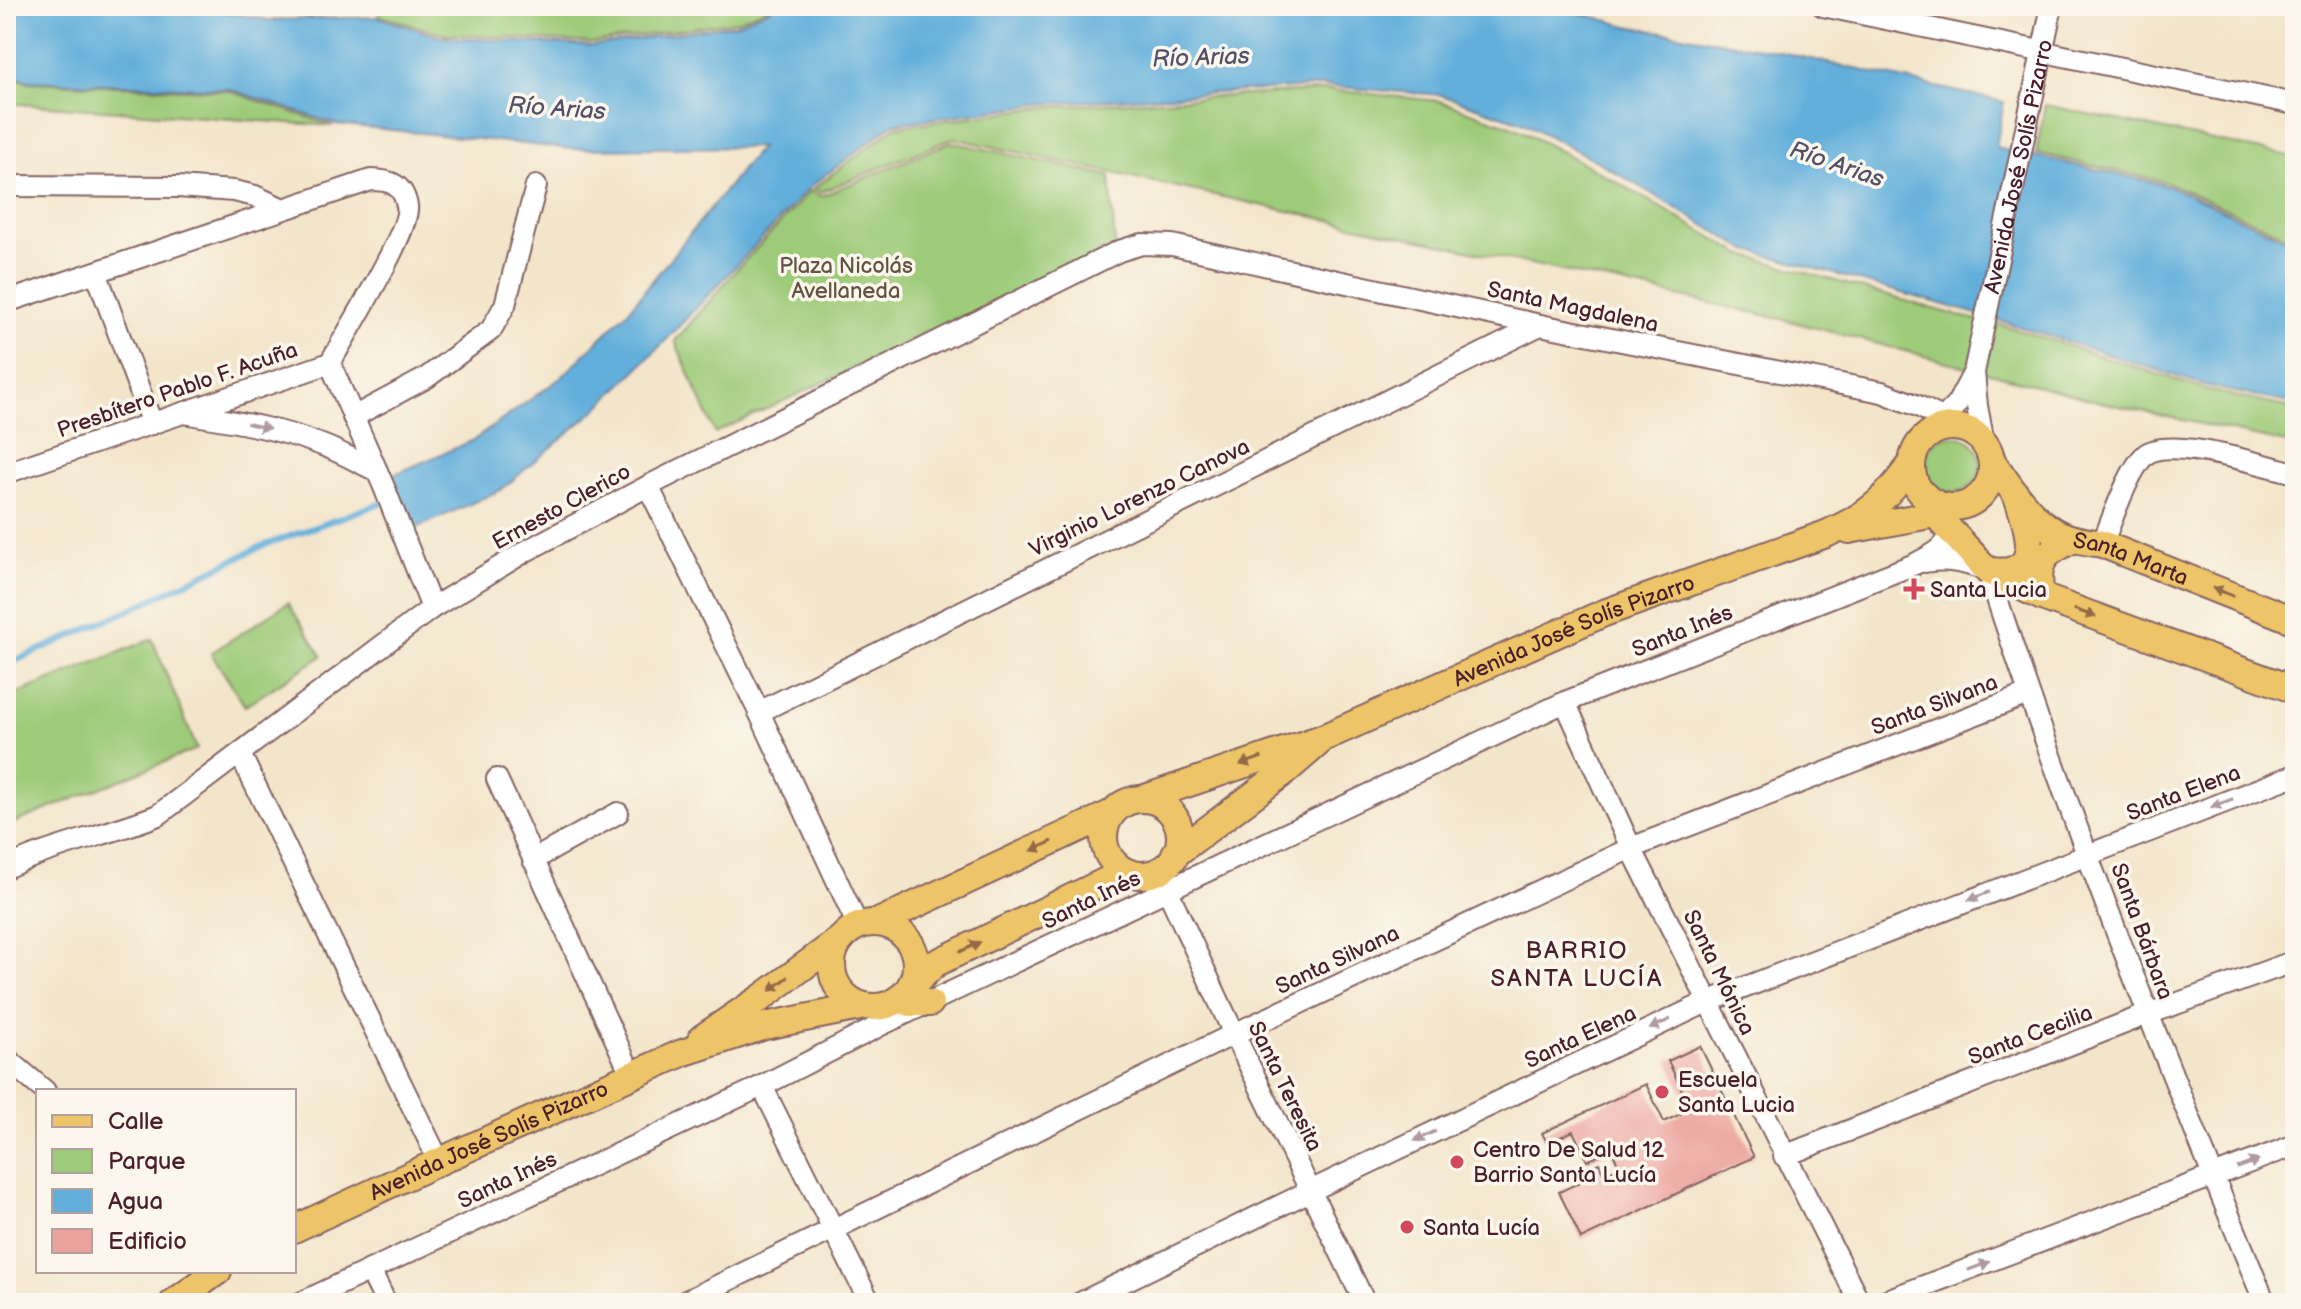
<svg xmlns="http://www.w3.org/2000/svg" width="2301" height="1309" font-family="'Balsamiq Sans',sans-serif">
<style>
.green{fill:#9ecb79;stroke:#747552;stroke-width:2}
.water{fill:#62afdb;stroke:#566783;stroke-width:2}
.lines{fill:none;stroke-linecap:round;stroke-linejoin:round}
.stream{stroke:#62afdb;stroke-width:6}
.building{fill:#eca29c}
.minor-casing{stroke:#856463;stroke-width:24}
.major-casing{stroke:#856463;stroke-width:30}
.minor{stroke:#fff;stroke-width:20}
.major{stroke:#eec469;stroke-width:26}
.oneway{fill:#ae9aa0}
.oneway2{fill:#946947}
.poi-dot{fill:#d1495b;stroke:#fbf7ec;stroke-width:3}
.labels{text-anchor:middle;stroke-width:7;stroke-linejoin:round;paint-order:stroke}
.street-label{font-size:22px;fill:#4a1f2b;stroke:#fbf7ec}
.park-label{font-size:22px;fill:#635342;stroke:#fbf7ec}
.poi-label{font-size:22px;fill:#4a1f2b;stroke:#fbf7ec;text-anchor:start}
.water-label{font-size:24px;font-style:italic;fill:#525169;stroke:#fbf7ec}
.neighbourhood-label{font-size:24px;letter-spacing:2px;fill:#4a1f2b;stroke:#fbf7ec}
</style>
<rect width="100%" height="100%" fill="#fbf7ec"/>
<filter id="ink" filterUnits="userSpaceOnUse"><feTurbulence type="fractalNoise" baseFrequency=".0125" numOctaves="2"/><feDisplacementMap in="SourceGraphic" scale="16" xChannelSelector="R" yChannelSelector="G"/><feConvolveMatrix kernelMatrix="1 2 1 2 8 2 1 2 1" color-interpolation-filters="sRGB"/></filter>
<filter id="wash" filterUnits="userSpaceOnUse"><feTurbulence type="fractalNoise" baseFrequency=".006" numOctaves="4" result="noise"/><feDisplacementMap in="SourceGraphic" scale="32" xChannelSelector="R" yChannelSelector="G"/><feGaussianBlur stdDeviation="1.8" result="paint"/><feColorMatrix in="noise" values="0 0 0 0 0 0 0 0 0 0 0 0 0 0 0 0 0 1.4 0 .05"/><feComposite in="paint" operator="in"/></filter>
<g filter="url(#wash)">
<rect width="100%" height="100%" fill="#f3e5ca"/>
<g class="green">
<path d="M385,6H772L736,21L593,43L442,34L378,15Z"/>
<path d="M6,74L27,82L229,91L333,126L6,103Z"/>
<path d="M1330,90L1440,101L1516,128L1594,169L1741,254L1959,316L2003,325L2211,391L2295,409V445L2101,402L1778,318L953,138L821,192L813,189L895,127L1044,107Z"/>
<path d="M2045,105L2295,157V240L2169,183L2036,153Z"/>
<path d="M951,142L1110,176L1115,246L715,433L675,341L739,267L810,191L822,196Z"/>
<circle cx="1953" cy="464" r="28"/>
<path d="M288,603L322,656L245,706L211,653Z"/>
<path d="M152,639L197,749L6,826V698Z"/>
</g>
<path class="water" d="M6,6H197L268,20L378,17L441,37L593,46L736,24L777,6H1555L1627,26L1771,50L2004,102L1996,147L2169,186L2295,243V404L2211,387L2002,321L1745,249L1595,160L1522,122L1441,95L1326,86L1039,104L893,124L811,186L668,338L599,407L501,490L408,532L388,477L474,440L562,377L628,311L760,147L572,149L335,124L229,89L28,81L6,73Z"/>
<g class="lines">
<path class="stream" d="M6,665L136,607L262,546L384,502"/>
</g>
<g id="blocks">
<path class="building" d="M1700,1046L1754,1157L1581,1239L1559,1192L1587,1179L1583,1170L1599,1163L1604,1174L1620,1167L1611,1150L1587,1161L1573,1131L1547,1143L1542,1133L1646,1084L1664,1122L1691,1109L1668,1061Z"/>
</g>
</g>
<g filter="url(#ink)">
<use href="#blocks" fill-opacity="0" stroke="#856463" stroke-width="2"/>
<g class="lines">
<g class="minor-casing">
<g id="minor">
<path d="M1823,6L2295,104"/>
<path d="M6,186L178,187L234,191L255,196L283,209"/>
<path d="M96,272L152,424"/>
<path d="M6,302L371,180C390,180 403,184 407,206C412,228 344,337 330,363L6,473"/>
<path d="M330,363L384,487L432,608"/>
<path d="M183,413C231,421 281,428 327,447C344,454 360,463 377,471"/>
<path d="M353,417L426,378L491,330L505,305L536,186"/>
<path d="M1927,435L1957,404L1974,372"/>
<path id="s1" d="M1984,443L1977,406L1974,372L2052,6"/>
<path d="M648,486L759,712L858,926"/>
<path d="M2102,544C2112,521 2128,471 2145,455C2168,435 2265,466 2295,473"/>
<path d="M1925,562C1948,558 1966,563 1988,571C2068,819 2166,1062 2265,1303"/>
<path d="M1565,702L1631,848L1860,1303"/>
<path d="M759,712L1540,325"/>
<path d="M240,754L439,1161"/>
<path d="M497,779L631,1074"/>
<path d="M533,860L618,813"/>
<path d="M1165,866L1167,889L1234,1034L1365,1303"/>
<path d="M6,868C54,845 108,835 158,815L432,608L526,551L648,486L1119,251L1142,244L1172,245L1540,325L1882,392L1918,406L1960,427"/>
<path d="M6,1058L45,1091"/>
<path d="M762,1086L870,1303"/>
<path d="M1784,1156L2148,1014L2295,961"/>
<path d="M370,1270L386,1303"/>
<path d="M300,1303L762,1086L879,1026L1565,702L1915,564C1931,555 1947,550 1951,530"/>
<path d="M682,1303L1234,1034L1631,848L2028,694"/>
<path d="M1080,1303L1310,1191L1707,1002L2295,775"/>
<path d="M1879,1303L2295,1145"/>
</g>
</g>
<g class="major-casing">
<g id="major">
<circle cx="1952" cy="467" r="40"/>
<path id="s2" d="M1992,461C2008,484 2025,511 2049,528C2064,539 2084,541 2102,544L2295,621"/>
<path d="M1925,496L1935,514L1988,571L2042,597L2295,690"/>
<path d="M1849,530L1935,514L1948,509"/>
<path d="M1988,571C1994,571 2001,572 2008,571C2043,565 2025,520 2018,499"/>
<path d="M2040,589C2036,558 2047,552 2074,539"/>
<path id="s3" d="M1142,799L1325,737L1604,613L1826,534C1869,515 1885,500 1912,463"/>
<circle cx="1142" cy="837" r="38"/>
<path d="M1175,854L1287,770L1317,744"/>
<path d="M876,923L1112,813"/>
<circle cx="874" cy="965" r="42"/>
<path d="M910,988L936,963L1108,880L1130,873"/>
<path d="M898,999L911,1003H930"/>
<path d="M702,1038L761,998L842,938"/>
<path id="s4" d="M294,1229L462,1151L682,1053L765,1026L865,1006"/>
<path d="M173,1303L218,1271"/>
</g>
</g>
<use href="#minor" class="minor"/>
<use href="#major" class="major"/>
</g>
<defs><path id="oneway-solid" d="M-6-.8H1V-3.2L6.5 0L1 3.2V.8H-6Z" transform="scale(2)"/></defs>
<g class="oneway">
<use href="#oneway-solid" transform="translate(258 426) rotate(13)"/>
<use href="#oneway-solid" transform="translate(2222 803) rotate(159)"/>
<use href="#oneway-solid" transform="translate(1979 896) rotate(159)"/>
<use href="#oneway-solid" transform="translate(1660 1024) rotate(155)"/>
<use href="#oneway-solid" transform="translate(1425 1136) rotate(155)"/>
<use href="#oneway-solid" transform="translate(2248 1164) rotate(-21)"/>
<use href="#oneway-solid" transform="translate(1979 1266) rotate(-21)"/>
</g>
<g class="oneway2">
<use href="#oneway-solid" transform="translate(2223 592) rotate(-158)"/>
<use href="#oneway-solid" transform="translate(2085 613) rotate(20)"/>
<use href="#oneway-solid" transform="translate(1251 761) rotate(161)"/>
<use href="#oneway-solid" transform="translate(1042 846) rotate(155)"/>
<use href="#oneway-solid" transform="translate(970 947) rotate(-26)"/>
<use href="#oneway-solid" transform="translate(779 984) rotate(143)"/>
</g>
</g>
<g class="poi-dot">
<path d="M1910 577h8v8h8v8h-8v8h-8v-8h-8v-8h8z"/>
<circle cx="1662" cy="1092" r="8"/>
<circle cx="1457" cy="1162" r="8"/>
<circle cx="1407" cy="1227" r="8"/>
</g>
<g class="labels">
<g class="street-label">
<text dy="8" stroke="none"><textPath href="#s1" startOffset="282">Avenida José Solís Pizarro</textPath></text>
<text transform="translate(1573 306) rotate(12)" y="8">Santa Magdalena</text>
<text transform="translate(177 389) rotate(-19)" y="8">Presbítero Pablo F. Acuña</text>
<text transform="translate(1139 497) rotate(-26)" y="8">Virginio Lorenzo Canova</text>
<text transform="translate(561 506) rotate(-29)" y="8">Ernesto Clerico</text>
<text dy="8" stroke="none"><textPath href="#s2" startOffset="176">Santa Marta</textPath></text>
<text transform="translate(1682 630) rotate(-22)" y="8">Santa Inés</text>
<text dy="8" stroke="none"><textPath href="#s3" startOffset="464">Avenida José Solís Pizarro</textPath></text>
<text transform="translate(1934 704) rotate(-21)" y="8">Santa Silvana</text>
<text transform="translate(2183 792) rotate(-21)" y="8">Santa Elena</text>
<text transform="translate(1091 899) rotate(-26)" y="8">Santa Inés</text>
<text transform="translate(2143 931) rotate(70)" y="8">Santa Bárbara</text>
<text transform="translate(1337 959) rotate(-25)" y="8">Santa Silvana</text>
<text transform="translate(1720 972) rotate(64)" y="8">Santa Mónica</text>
<text transform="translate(2030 1034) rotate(-21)" y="8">Santa Cecilia</text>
<text transform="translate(1580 1036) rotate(-25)" y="8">Santa Elena</text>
<text transform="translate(1286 1086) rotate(64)" y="8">Santa Teresita</text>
<text dy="8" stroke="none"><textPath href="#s4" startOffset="214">Avenida José Solís Pizarro</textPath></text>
<text transform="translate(507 1179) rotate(-25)" y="8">Santa Inés</text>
</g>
<g class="park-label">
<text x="846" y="273">Plaza Nicolás<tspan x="846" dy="25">Avellaneda</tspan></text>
</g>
<g class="poi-label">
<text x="1930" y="597">Santa Lucia</text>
<text x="1678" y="1087">Escuela<tspan x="1678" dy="25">Santa Lucia</tspan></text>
<text x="1473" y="1157">Centro De Salud 12<tspan x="1473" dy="25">Barrio Santa Lucía</tspan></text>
<text x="1423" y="1235">Santa Lucía</text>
</g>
<g class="water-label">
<text transform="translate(1201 57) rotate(-2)" y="8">Río Arias</text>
<text transform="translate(557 108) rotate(4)" y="8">Río Arias</text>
<text transform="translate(1837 164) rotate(19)" y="8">Río Arias</text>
</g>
<g class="neighbourhood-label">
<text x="1577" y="958">BARRIO<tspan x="1577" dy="28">SANTA LUCÍA</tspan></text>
</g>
</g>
<rect width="2301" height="1309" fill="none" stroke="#fbf7ec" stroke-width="32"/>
<rect x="36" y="1089" width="260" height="184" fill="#fbf7ec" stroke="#b4a19f" stroke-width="2"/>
<rect x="52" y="1115" width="40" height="12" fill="#eec469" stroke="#b4a19f" stroke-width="2"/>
<text x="108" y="1129" font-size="24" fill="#4a1f2b">Calle</text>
<rect x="52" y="1149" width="40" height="24" fill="#9ecb79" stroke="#b4a19f" stroke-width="2"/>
<text x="108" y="1169" font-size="24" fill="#4a1f2b">Parque</text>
<rect x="52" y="1189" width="40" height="24" fill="#62afdb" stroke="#b4a19f" stroke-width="2"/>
<text x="108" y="1209" font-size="24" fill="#4a1f2b">Agua</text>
<rect x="52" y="1229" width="40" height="24" fill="#eca29c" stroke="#b4a19f" stroke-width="2"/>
<text x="108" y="1249" font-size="24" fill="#4a1f2b">Edificio</text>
</svg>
